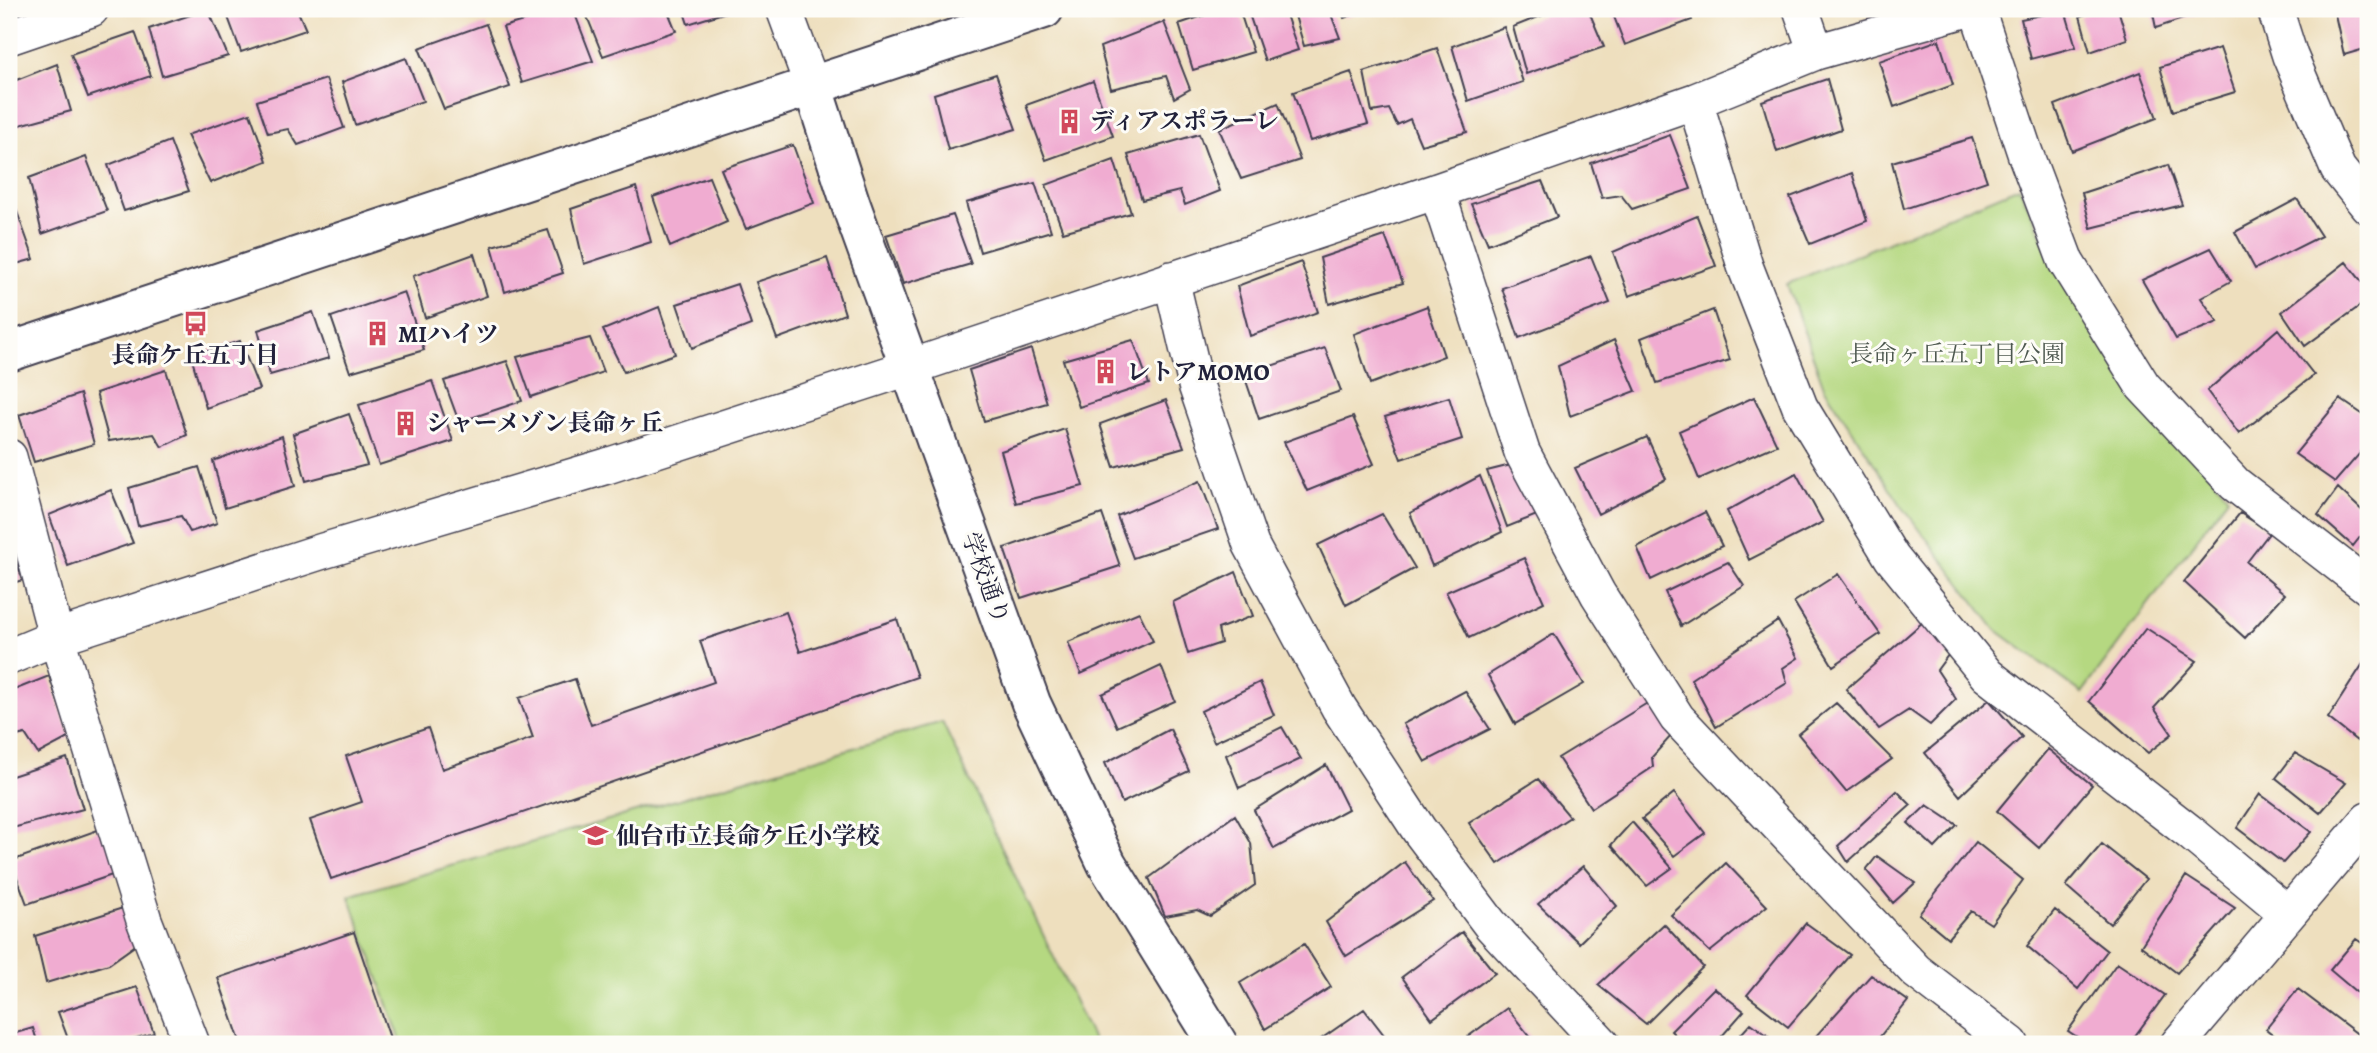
<svg xmlns="http://www.w3.org/2000/svg" width="2377" height="1053" viewBox="0 0 2377 1053" font-family="Alegreya,'Noto Serif JP',serif">
<style>
.green{fill:#b5d881;stroke:#6c7d5e;stroke-width:2}
.building{fill:#f0acd1}
.lines{fill:none;stroke-linecap:round;stroke-linejoin:round}
.minor-casing{stroke:#413e4f;stroke-width:38}
.tertiary-casing{stroke:#413e4f;stroke-width:42}
.minor{stroke:#fff;stroke-width:35}
.tertiary{stroke:#fff;stroke-width:38}
.labels{text-anchor:middle;dominant-baseline:central;stroke-width:6;stroke-linejoin:round;paint-order:stroke}
.poi-label{font-size:24px;font-weight:bold;fill:#22223b;stroke:#fdfcf7;text-anchor:start}
.park-label{font-size:24px;fill:#4e5950;stroke:#fdfcf7}
.street-label{font-size:24px;fill:#22223b;stroke:#fdfcf7}
</style>
<rect width="100%" height="100%" fill="#fdfcf7"/>
<filter id="ink" filterUnits="userSpaceOnUse"><feTurbulence type="fractalNoise" baseFrequency=".0143" numOctaves="2"/><feDisplacementMap in="SourceGraphic" scale="14" xChannelSelector="R" yChannelSelector="G"/><feConvolveMatrix kernelMatrix="1 2 1 2 8 2 1 2 1" color-interpolation-filters="sRGB"/></filter>
<filter id="wash" filterUnits="userSpaceOnUse"><feTurbulence type="fractalNoise" baseFrequency=".00686" numOctaves="4" result="noise"/><feDisplacementMap in="SourceGraphic" scale="28" xChannelSelector="R" yChannelSelector="G"/><feGaussianBlur stdDeviation="1.57" result="paint"/><feColorMatrix in="noise" values="0 0 0 0 0 0 0 0 0 0 0 0 0 0 0 0 0 1.4 0 .05"/><feComposite in="paint" operator="in"/></filter>
<g filter="url(#wash)">
<rect width="100%" height="100%" fill="#eedfbe"/>
<path class="green" d="M2019 187 2060 274 2228 497 2082 693 1996 630 1901 505 1824 387 1787 284Z
M942 722 1095 1044H402L349 896Z"/>
<g id="blocks">
<path class="building" d="M208 9 228 56 162 76 149 29Z
M225 9H297L306 30 241 52Z
M564 9H573L593 61 522 83 503 27Z
M584 9H667L676 31 603 56Z
M683 9H736L688 24Z
M1223 9H1239L1253 52 1193 70 1179 24Z
M1263 9H1284L1298 50 1265 61 1249 14Z
M1293 9H1329L1340 38 1304 46Z
M1341 9H1369L1344 18Z
M1558 9H1588L1604 47 1526 74 1513 27Z
M1611 9H1688L1692 20 1625 45Z
M2101 9H2118L2127 39 2090 52 2080 16Z
M2152 9H2212L2156 28Z
M2339 9H2368V48L2344 55 2334 10Z
M2065 10 2076 47 2031 59 2021 19Z
M1164 22 1190 89 1174 98 1166 76 1111 89 1100 47Z
M486 24 510 87 444 109 419 48Z
M1504 27 1523 82 1468 101 1452 46Z
M135 32 151 76 88 97 71 54Z
M1939 40 1953 85 1894 107 1879 61Z
M1437 48 1467 132 1421 145 1410 119 1397 125 1389 109 1372 112 1364 72Z
M2220 48 2235 92 2173 111 2160 67Z
M406 58 423 101 355 125 342 82Z
M57 64 71 111 9 128V83Z
M1351 72 1368 124 1310 141 1293 92Z
M2140 72 2157 118 2072 151 2055 105Z
M996 74 1016 129 948 150 934 94Z
M326 79 344 128 298 145 288 129 268 133 257 101Z
M1827 79 1841 129 1777 152 1762 101Z
M1093 81 1113 136 1046 160 1026 105Z
M1278 103 1300 160 1241 179 1219 129Z
M250 113 267 161 210 183 187 135Z
M1199 134 1220 191 1185 205 1180 191 1142 200 1128 155Z
M1670 135 1691 189 1632 209 1621 195 1602 198 1591 163Z
M1972 138 1987 181 1904 209 1892 162Z
M170 141 189 191 124 211 108 165Z
M793 145 814 203 746 229 721 169Z
M86 157 107 211 42 234 29 178Z
M1114 160 1131 213 1063 232 1046 185Z
M2168 165 2182 205 2091 228 2082 193Z
M1852 173 1867 221 1810 244 1790 197Z
M709 177 727 222 670 247 653 197Z
M1542 181 1557 217 1488 244 1471 204Z
M1035 183 1051 231 980 252 966 203Z
M636 187 651 242 584 264 571 209Z
M2297 199 2321 236 2255 269 2235 232Z
M15 206 34 259 9 266V208Z
M953 215 971 264 903 284 886 235Z
M1697 216 1716 266 1629 296 1613 252Z
M548 230 563 273 505 292 492 246Z
M1385 236 1403 283 1329 304 1320 258Z
M2211 248 2231 281 2201 298 2218 322 2176 339 2142 280Z
M474 254 487 296 425 318 413 276Z
M1591 256 1610 303 1519 338 1502 288Z
M827 258 845 314 777 339 756 282Z
M1301 262 1318 312 1250 336 1237 286Z
M2346 262 2368 289V300L2305 346 2282 312Z
M737 284 751 325 692 348 677 304Z
M404 292 424 350 350 372 331 317Z
M1427 306 1444 356 1370 384 1354 334Z
M659 307 675 354 624 372 603 330Z
M1713 310 1730 360 1657 383 1641 338Z
M313 312 329 358 270 375 258 330Z
M2278 329 2314 375 2239 434 2207 391Z
M590 338 603 372 531 397 517 357Z
M1133 340 1149 384 1079 407 1063 360Z
M1614 340 1636 391 1570 416 1558 366Z
M240 341 259 389 206 408 191 356Z
M1325 348 1341 391 1259 419 1244 375Z
M1031 349 1047 403 984 421 969 370Z
M507 361 522 401 459 422 444 381Z
M166 370 187 435 162 447 154 434 109 441 96 393Z
M432 381 453 441 379 465 359 405Z
M80 394 94 444 34 462 19 415Z
M1449 397 1462 439 1401 459 1385 417Z
M1754 397 1777 445 1699 479 1679 431Z
M2340 399 2368 418V444L2335 482 2295 454Z
M1166 400 1184 447 1114 467 1100 424Z
M349 414 367 465 306 481 293 434Z
M1353 417 1374 464 1307 491 1284 442Z
M1065 429 1083 486 1016 503 1001 451Z
M282 436 295 486 225 508 213 461Z
M1647 437 1666 479 1598 514 1575 468Z
M1511 465 1537 515 1507 527 1487 471Z
M199 467 217 523 190 532 181 516 138 526 129 488Z
M1796 473 1823 522 1749 560 1727 511Z
M1480 476 1502 532 1432 566 1410 513Z
M1200 481 1218 529 1133 558 1117 516Z
M2338 488 2368 516V527L2353 546 2318 515Z
M111 490 133 543 68 566 49 515Z
M1705 512 1722 546 1651 580 1637 547Z
M2240 513 2270 532 2247 562 2285 594 2245 638 2184 582Z
M1102 514 1120 566 1021 598 1004 548Z
M1382 514 1415 568 1346 605 1318 545Z
M9 544 23 580 9 584Z
M1524 558 1544 602 1469 638 1446 592Z
M1728 562 1744 586 1681 626 1665 592Z
M1236 572 1253 616 1218 629 1221 643 1188 654 1173 602Z
M1838 574 1880 634 1833 666 1794 602Z
M786 612 800 652 897 619 917 677 331 879 310 820 362 802 346 756 428 728 442 769 533 738 519 698 575 679 591 725 714 682 700 641Z
M1139 612 1153 641 1081 674 1068 642Z
M1778 621 1798 658 1783 668 1787 683 1716 727 1691 679Z
M1923 622 1951 651 1937 670 1956 699 1930 725 1909 710 1879 729 1846 689Z
M2146 628 2197 661 2154 708 2172 734 2148 753 2089 701Z
M1554 634 1584 684 1515 724 1488 675Z
M2368 656V728L2357 741 2328 718Z
M1161 666 1175 701 1117 727 1102 694Z
M49 676 70 737 38 754 25 734 9 738V692Z
M1260 682 1274 715 1214 742 1201 711Z
M1465 691 1490 729 1425 762 1403 724Z
M1989 700 2022 737 1960 796 1925 753Z
M1649 702 1672 735 1652 757 1653 767 1591 808 1558 758Z
M1836 703 1892 759 1846 792 1798 734Z
M1282 727 1301 759 1239 788 1226 755Z
M1170 729 1189 771 1122 803 1105 763Z
M2048 749 2092 785 2039 848 1997 811Z
M2295 753 2346 783 2320 813 2276 778Z
M67 758 83 809 9 829V777Z
M1326 765 1348 809 1274 849 1254 810Z
M1538 779 1570 817 1498 864 1469 823Z
M1897 791 1911 805 1848 862 1838 846Z
M1674 793 1705 833 1674 856 1642 819Z
M2260 794 2311 832 2283 863 2237 828Z
M1927 805 1957 825 1935 848 1908 823Z
M1235 815 1251 843 1255 885 1210 916 1197 910 1165 916 1149 878Z
M1632 822 1672 868 1647 886 1611 845Z
M106 827 118 873 27 904 11 861Z
M1976 842 2023 880 1991 924 1971 911 1948 938 1919 914Z
M2102 844 2146 879 2110 924 2066 886Z
M1877 856 1915 883 1893 903 1866 870Z
M1405 862 1433 901 1346 956 1326 922Z
M1726 863 1767 906 1710 952 1671 915Z
M1583 866 1617 906 1579 943 1538 904Z
M2186 876 2235 908 2177 973 2141 946Z
M126 907 137 944 109 964 46 983 35 936Z
M2055 910 2107 951 2078 989 2027 946Z
M1806 923 1850 955 1788 1027 1747 995Z
M1664 924 1703 967 1646 1024 1598 985Z
M354 932 392 1044H241L218 978Z
M1462 932 1495 973 1432 1019 1402 977Z
M2356 939 2368 947V1002L2330 970Z
M1304 944 1331 987 1265 1029 1240 983Z
M2117 963 2165 995 2129 1044H2088L2068 1031Z
M1871 975 1908 1001 1874 1044H1822L1814 1038Z
M137 987 154 1033 116 1044H70L58 1012Z
M1714 988 1744 1011 1715 1044H1684L1671 1031Z
M2298 989 2368 1042V1044H2285L2266 1029Z
M1507 1008 1536 1044H1458Z
M1364 1009 1391 1044H1324L1321 1039Z
M1751 1023 1779 1044H1732Z
M33 1028 38 1044H9V1035Z"/>
</g>
</g>
<g filter="url(#ink)">
<use href="#blocks" fill-opacity="0" stroke="#413e4f" stroke-width="2"/>
<g class="lines">
<defs>
<path id="minor" d="M784 9 812 85
M1801 9 1816 52
M1977 9 2025 153 2066 262 2143 386 2235 484 2368 587
M2275 9 2290 56 2338 169 2368 206
M9 37 91 9
M1695 101 1745 266 1800 407 1892 558 1987 675 2192 834 2288 914
M1437 191 1522 452 1598 594 1677 718 1916 971 2011 1044
M1171 279 1196 385 1251 545 1339 708 1419 830 1490 924 1602 1044
M9 457 55 632 144 920 192 1044
M9 657 57 637 323 551 607 466 911 367 1437 191 1695 101 1816 52 1968 9
M2178 1044 2368 820"/>
<path id="tertiary" d="M812 85 851 205 1031 703 1107 864 1218 1044
M9 352 1044 9"/>
</defs>
<use href="#minor" class="minor-casing"/>
<use href="#tertiary" class="tertiary-casing"/>
<use href="#minor" class="minor"/>
<use href="#tertiary" class="tertiary"/>
</g>
</g>
<defs>
<symbol id="building-bare" viewBox="-9 -9 18 18"><path d="M-4-6H4V6H1V3H-1V6H-4ZM-2.5-4.3h1.7v1.8h-1.7ZM.8-4.3h1.7v1.8H.8ZM-2.5-1h1.7V.8h-1.7ZM.8-1h1.7V.8H.8Z" fill="#d1495b" stroke="#fdfcf7" stroke-width="2.5" paint-order="stroke"/></symbol>
<symbol id="bus-bare" viewBox="-9 -9 18 18"><path d="M-5-6H5V4H4V6H2V4H-2V6H-4V4H-5ZM-3.5-4V0h7V-4ZM-3.5 1.2v1.5H-2V1.2ZM2 1.2v1.5H3.5V1.2Z" fill="#d1495b" stroke="#fdfcf7" stroke-width="2.5" paint-order="stroke"/></symbol>
<symbol id="school-bare" viewBox="-9 -9 18 18"><path d="M0-5L7-2L0 1L-7-2ZM-4 1L0 2.5L4 1V4Q0 6-4 4Z" fill="#d1495b" stroke="#fdfcf7" stroke-width="2.5" paint-order="stroke"/></symbol>
</defs>
<g fill-rule="evenodd">
<use href="#building-bare" x="1052" y="104" width="35" height="35"/>
<use href="#bus-bare" x="178" y="306" width="35" height="35"/>
<use href="#building-bare" x="360" y="316" width="35" height="35"/>
<use href="#building-bare" x="1088" y="354" width="35" height="35"/>
<use href="#building-bare" x="388" y="406" width="35" height="35"/>
<use href="#school-bare" x="578" y="818" width="35" height="35"/>
</g>
<g class="labels">
<g class="poi-label">
<text x="1090" y="121">ディアスポラーレ</text>
<text x="398" y="334">MIハイツ</text>
<text x="195" y="355" text-anchor="middle">長命ケ丘五丁目</text>
<text x="1126" y="372">レトアMOMO</text>
<text x="426" y="423">シャーメゾン長命ヶ丘</text>
<text x="616" y="836">仙台市立長命ケ丘小学校</text>
</g>
<g class="park-label">
<text x="1957" y="354">長命ヶ丘五丁目公園</text>
</g>
<g class="street-label">
<text transform="translate(986 578) rotate(70)">学校通り</text>
</g>
</g>
<rect width="2377" height="1053" fill="none" stroke="#fdfcf7" stroke-width="35"/>
</svg>
